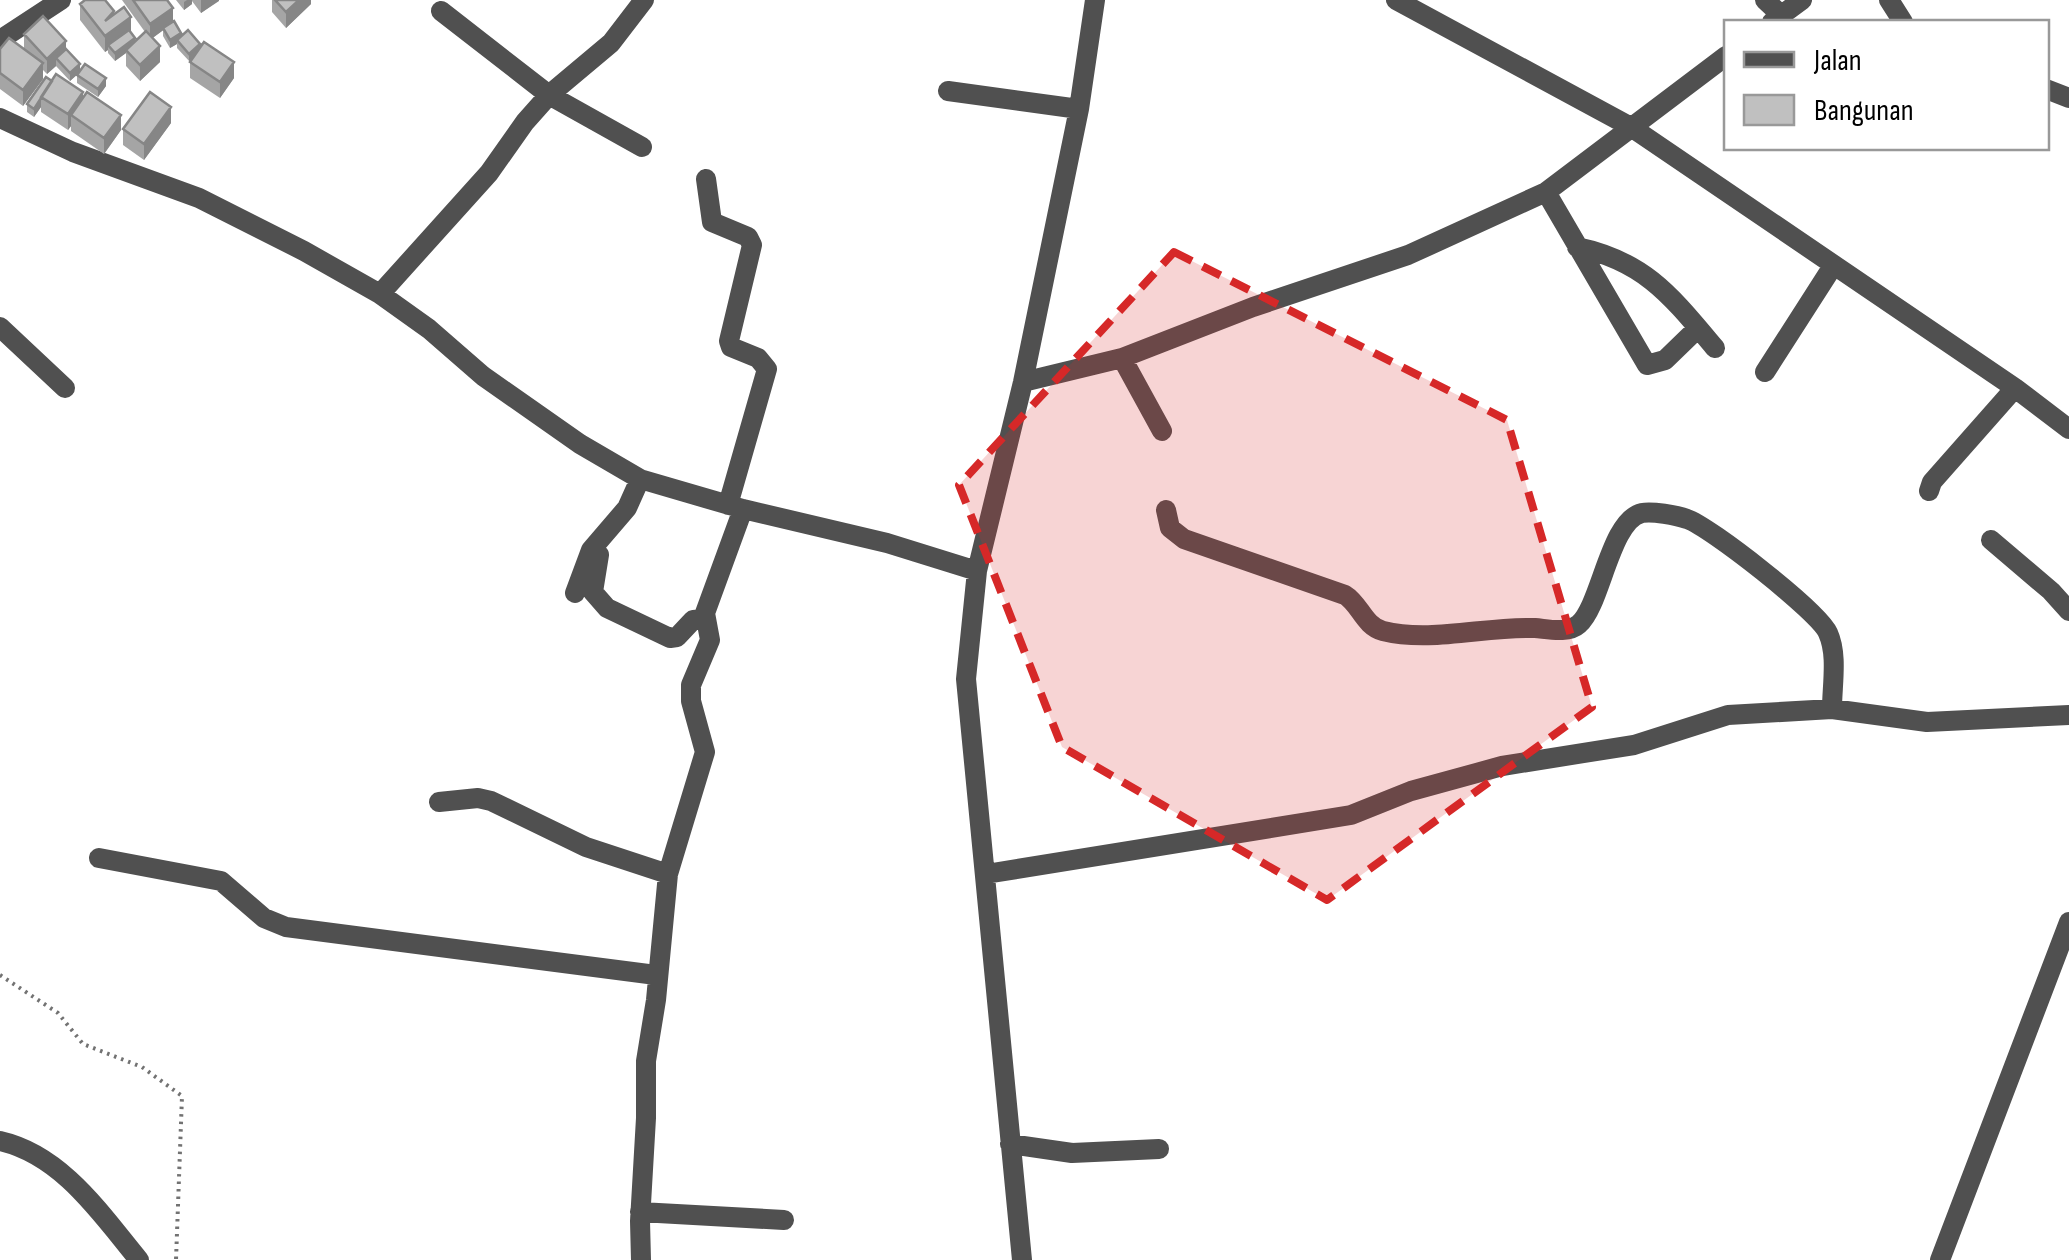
<svg xmlns="http://www.w3.org/2000/svg" width="2069" height="1260" viewBox="0 0 2069 1260" font-family="'Sofia Sans Condensed',sans-serif">
<style>
.lines{fill:none;stroke-linecap:round;stroke-linejoin:round}
.path{stroke:#727272;stroke-width:4;stroke-dasharray:2.5 5;stroke-linecap:butt}
.minor{stroke:#505050;stroke-width:20}
.wall{fill:#a5a5a5}
.shaded-wall{fill:#868686}
.building{fill:#c0c0c0;stroke:#868686;stroke-width:2.5}
.marked{fill:#d62828;fill-opacity:0.2;stroke:#d62828;stroke-width:8;stroke-dasharray:20 12;stroke-linejoin:round}
</style>
<rect width="100%" height="100%" fill="#fff"/>
<g class="lines">
<path class="path" d="M0 975 58 1013 83 1044 142 1067 182 1096 176 1260"/>
<path class="minor" d="M1396 0 1631 127 2015 388 1932 482 1929 491
M1765 0 1781 15
M1889 0 1903 22
M441 11 549 95 642 147
M1772 22 1802 0
M0 40 61 0
M2046 89 2069 98
M948 91 1079 109
M0 118 73 152 199 198 304 251 380 294 429 329 483 376 580 444 640 479 743 509 887 543 977 571
M706 179 712 222 748 237 752 245 729 341 731 347 758 358 767 369 728 505
M1546 192 1647 365 1665 360 1698 328
M1577 247C1645 261 1672 297 1715 348
M380 294 489 173 525 122 549 95 611 43 644 0
M0 327 65 388
M1122 358 1162 431
M1765 372 1833 266
M1023 382 1122 358 1253 307 1408 255 1546 192 1726 56
M2015 388 2069 429
M1166 510 1170 528 1184 539 1345 595C1360 604 1364 626 1383 631 1431 643 1486 626 1535 628 1548 629 1568 634 1579 624 1601 605 1610 520 1642 513 1652 511 1676 515 1687 519 1709 526 1819 612 1828 633 1838 655 1832 685 1832 709
M1991 540 2051 591 2069 611
M591 550 599 555 593 592 607 608 670 638 677 637 693 620 705 619
M575 593 591 550 627 508 640 479
M439 802 478 798 491 801 586 847 668 874 705 752 691 701V685L710 640 705 613 743 509
M99 858 221 881 264 918 286 927 656 975
M986 874 1351 815 1411 791 1502 766 1634 745 1728 715 1832 709 1927 722 2069 715
M0 1141C62 1155 101 1214 139 1260
M1010 1144 1072 1153 1159 1149
M640 1212 784 1220
M641 1260 640 1221 646 1118V1061L656 1000 668 874
M1022 1260 966 679 977 571 1023 382 1079 109 1095 0
M1940 1260 2069 922"/>
</g>
<path class="wall" d="M122 0H167L173 22 181 36 200 47 234 78 220 98 190 78V62L177 48V44L170 48 163 36V30L152 38 160 62 140 81 126 66V53L115 61 108 53V50L105 52 80 20V4L131 33 135 41 145 32Z
M176 0H219L201 13 192 1V4L184 10Z
M272 0H311V4L286 28 272 12Z
M24 34 66 49 80 71 106 86 98 97 77 83V75L79 73 70 81 56 66 47 74 43 70V79L23 106 0 89V49H24Z
M46 77 83 97 121 130 104 154 71 131V126L68 130 41 112V107L34 117 27 112V104Z
M171 123 144 160 123 145V129Z"/>
<path class="shaded-wall" d="M187 0H192V4L184 10V2Z
M201 0H219V1L201 13Z
M299 0H311V4L286 28V12Z
M173 8V23L150 40V24Z
M131 17V32L108 45V50L105 52V36Z
M181 33V41L177 40V44L170 48V40Z
M135 38V46L126 50V53L115 61V53Z
M66 41V56L56 58V66L47 74V59Z
M200 44V52L189 61V54Z
M160 46V62L140 81V65Z
M234 62V78L220 98V82Z
M43 63V79L23 106V90Z
M80 64V72L70 81V73Z
M106 78V86L98 97V89Z
M83 92V107L71 115V126L68 130V114Z
M41 99V107L34 117V109Z
M171 107V123L144 160V144Z
M121 115V130L104 154V138Z"/>
<path class="building" d="M85 0H105L114 11 105 21 124 7 131 17 105 36 80 4Z
M133 0H167L173 8 150 24Z
M275 0H299L286 12Z
M43 16 66 41 47 59 24 34Z
M174 21 181 33 170 40 163 28Z
M129 30 135 38 115 53 108 45Z
M188 30 200 44 189 54 177 40Z
M146 31 160 46 140 65 126 50Z
M9 38 43 63 23 90 0 73V49Z
M204 42 234 62 220 82 190 62Z
M66 49 80 64 70 73 56 58Z
M85 64 106 78 98 89 77 75Z
M56 74 83 92 68 114 41 97Z
M46 77 52 81 34 109 27 104Z
M87 92 121 115 104 138 71 115Z
M150 92 171 107 144 144 123 129Z"/>
<path class="marked" d="M1174 252 1507 420 1592 707 1327 900 1062 747 959 485Z"/>
<rect x="1724" y="20" width="325" height="130" fill="#ffffff" stroke="#999999" stroke-width="2.5"/>
<rect x="1744" y="52" width="50" height="15" fill="#505050" stroke="#999999" stroke-width="2.5"/>
<text x="1814" y="70" font-size="30" fill="#000000">Jalan</text>
<rect x="1744" y="95" width="50" height="30" fill="#c0c0c0" stroke="#999999" stroke-width="2.5"/>
<text x="1814" y="120" font-size="30" fill="#000000">Bangunan</text>
</svg>
